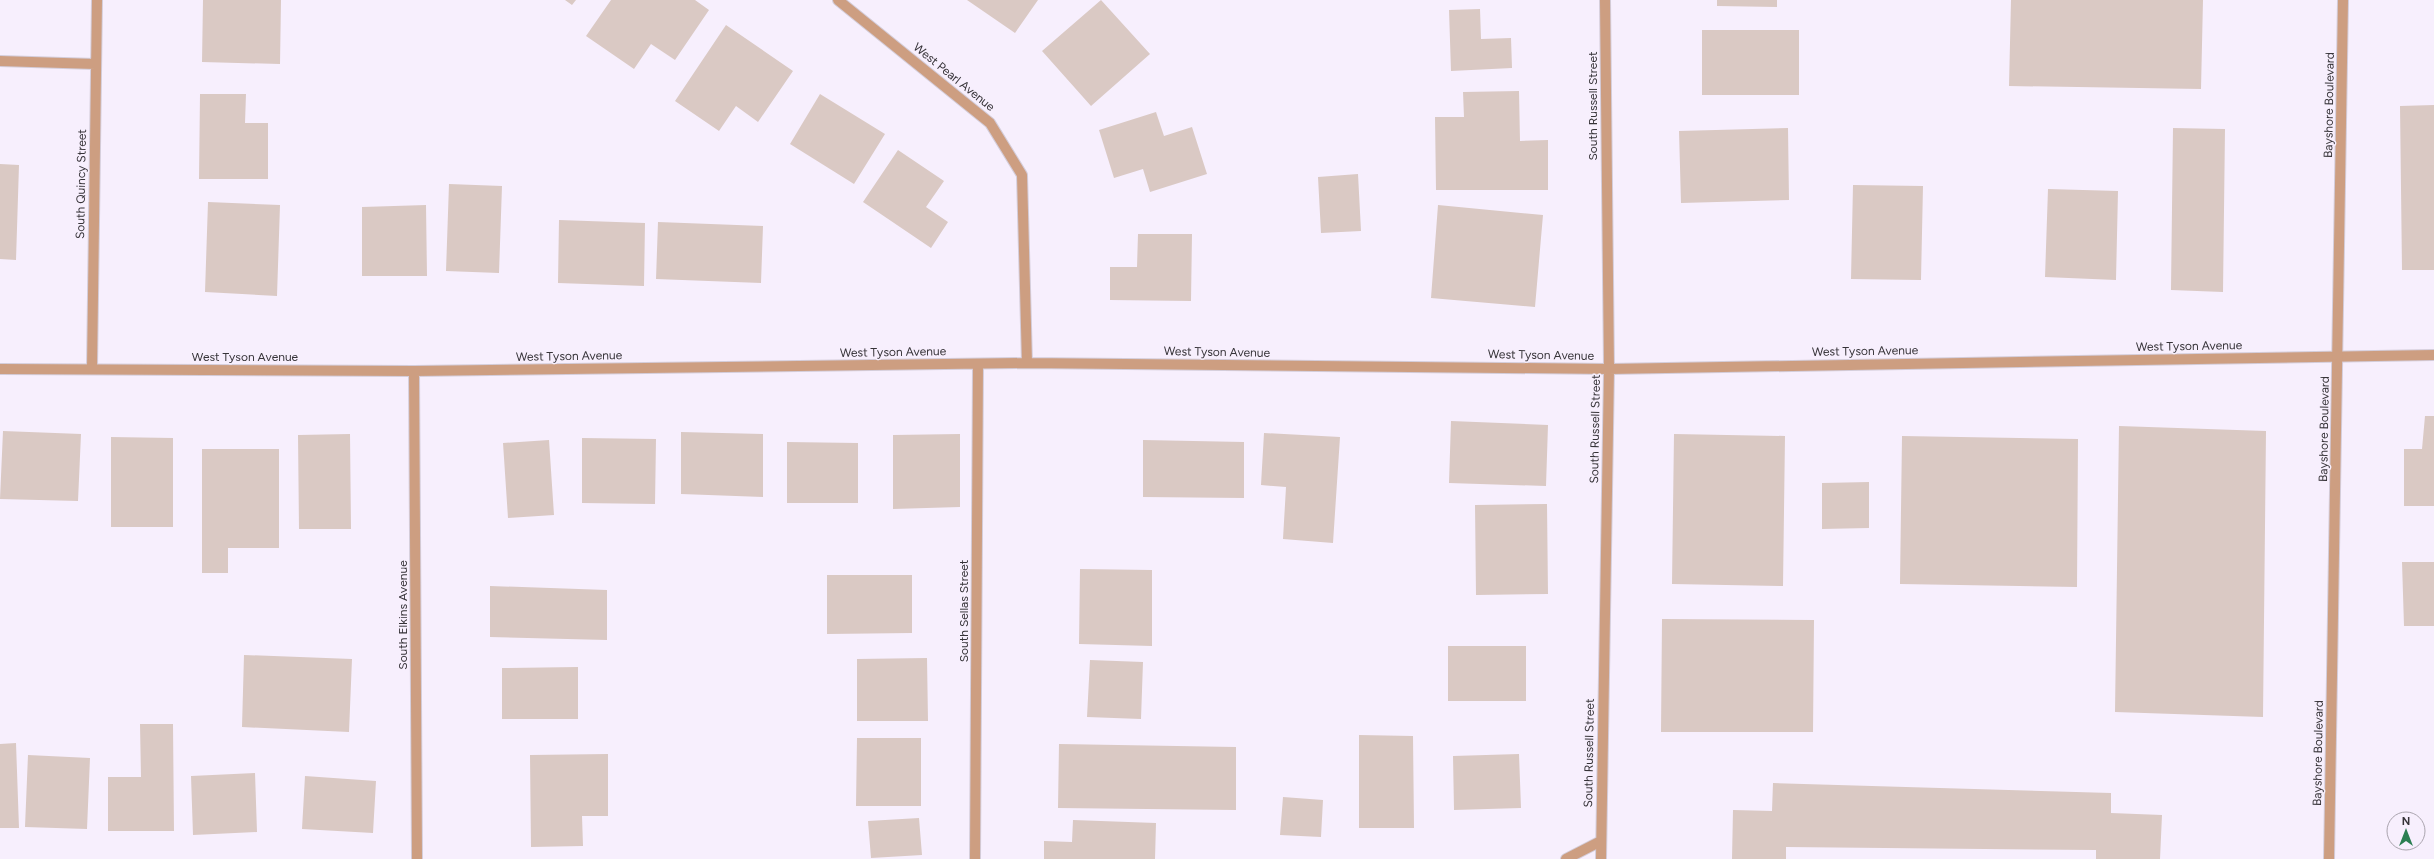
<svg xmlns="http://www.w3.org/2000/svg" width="2434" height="859" viewBox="0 0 2434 859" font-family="Figtree,sans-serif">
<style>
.building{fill:#dac9c4}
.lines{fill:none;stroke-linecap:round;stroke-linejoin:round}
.minor-casing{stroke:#d4cdda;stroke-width:12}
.tertiary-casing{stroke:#d4cdda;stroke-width:12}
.minor{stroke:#cd9e81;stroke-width:10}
.tertiary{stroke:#cd9e81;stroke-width:10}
.labels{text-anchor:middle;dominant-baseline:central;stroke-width:3;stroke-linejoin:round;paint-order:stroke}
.street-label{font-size:12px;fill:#363338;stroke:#f7effd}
</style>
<rect width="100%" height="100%" fill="#f7effd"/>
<path class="building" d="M203 0H281L280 64 202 62Z
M565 0H576L572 5Z
M611 0H695L709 10 675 60 651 44 634 69 586 36Z
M967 0H1038L1015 33Z
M1101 0 1150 54 1091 106 1042 51Z
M1717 0H1777V7L1717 6Z
M2011 0H2203L2201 89 2009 86Z
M1480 9 1481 39 1511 38 1512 68 1451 71 1449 10Z
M726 25 793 71 758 122 736 106 719 131 675 101Z
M1702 30H1799V95H1702Z
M1519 91 1520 141 1548 140V190H1436L1435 117H1464L1463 92Z
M200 94H246L245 123H268V179H199Z
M820 94 885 134 854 184 790 144Z
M2434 105V270H2402L2400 106Z
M1156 112 1164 136 1192 127 1207 174 1150 192 1143 169 1114 178 1099 130Z
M1788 128 1789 200 1681 203 1679 131Z
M2173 128 2225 129 2223 292 2171 290Z
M898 150 944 181 926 207 948 222 931 248 863 202Z
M0 164 19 165 16 260 0 259Z
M1358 174 1361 231 1321 233 1318 177Z
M449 184 502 186 499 273 446 271Z
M1853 185 1923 186 1921 280 1851 279Z
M2048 189 2118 191 2116 280 2045 277Z
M208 202 280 205 277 296 205 292Z
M426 205 427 276H362V207Z
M1438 205 1543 215 1535 307 1431 298Z
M559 220 645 223 644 286 558 283Z
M658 222 763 226 761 283 656 279Z
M1138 234H1192L1191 301 1110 300V267H1137Z
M2425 416H2434V506H2404V449H2422Z
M1451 421 1548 425 1546 486 1449 483Z
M2119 426 2266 431 2263 717 2115 712Z
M3 431 81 434 78 501 0 499Z
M681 432 763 434V497L681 494Z
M1264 433 1340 437 1333 543 1283 539 1286 487 1261 485Z
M350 434 351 529H299L298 435Z
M960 434V507L893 509V435Z
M1674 434 1785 436 1783 586 1672 584Z
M1902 436 2078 439 2077 587 1900 584Z
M111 437 173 438V527H111Z
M582 438 656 439 655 504 582 503Z
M549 440 554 515 508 518 503 443Z
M1143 440 1244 442V498L1143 497Z
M787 442 858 443V503H787Z
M202 449H279V548H228V573H202Z
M1869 482V528L1822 529V483Z
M1547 504 1548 594 1476 595 1475 505Z
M2402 562H2434V626H2404Z
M1080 569 1152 570V646L1079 644Z
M827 575H912V633L827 634Z
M490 586 607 590V640L490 637Z
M1662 619 1814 620 1813 732H1661Z
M1448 646H1526V701H1448Z
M244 655 352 659 349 732 242 727Z
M927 658 928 721H857V659Z
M1090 660 1143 662 1141 719 1087 717Z
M578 667V719H502V668Z
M140 724H173L174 831H108V777H141Z
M1359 735 1413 736 1414 828H1359Z
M857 738H921V806H856Z
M16 743 19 828H0V744Z
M1059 744 1236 747V810L1058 808Z
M608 754V816H582L583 846 531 847 530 755Z
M1519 754 1521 808 1454 810 1453 756Z
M28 755 90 758 87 829 25 827Z
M255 773 257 832 193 835 191 776Z
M305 776 376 781 373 833 302 829Z
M1773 783 2111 793V813L2162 815 2160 859H2096V850L1786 847V859H1732L1733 810 1772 811Z
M1283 797 1323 800 1321 837 1280 835Z
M919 818 922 855 871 858 868 821Z
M1073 820 1156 823 1155 859H1044V841L1072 842Z"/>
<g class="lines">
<defs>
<path id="minor" d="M838 0 990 123 1022 175 1027 363
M0 61 95 64
M0 369 414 371 1027 363 1609 369 2434 355
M92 369 97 0
M414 371 417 859
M975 859 978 364
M1566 859 1601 841
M1601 859 1609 369 1605 0"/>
<path id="tertiary" d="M2329 859 2343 0"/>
</defs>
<use href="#minor" class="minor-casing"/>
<use href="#tertiary" class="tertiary-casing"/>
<use href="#minor" class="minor"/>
<use href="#tertiary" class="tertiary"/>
</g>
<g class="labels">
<g class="street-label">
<text transform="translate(954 77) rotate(39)">West Pearl Avenue</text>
<text transform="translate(2329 105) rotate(-89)">Bayshore Boulevard</text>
<text transform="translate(1593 106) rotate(-90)">South Russell Street</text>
<text transform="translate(81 184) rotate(-89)">South Quincy Street</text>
<text transform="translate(2189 346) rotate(-1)">West Tyson Avenue</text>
<text transform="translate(1865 351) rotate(-1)">West Tyson Avenue</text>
<text transform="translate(893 352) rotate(-1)">West Tyson Avenue</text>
<text transform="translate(1217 352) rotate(1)">West Tyson Avenue</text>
<text transform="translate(1541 355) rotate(1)">West Tyson Avenue</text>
<text transform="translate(569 356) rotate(-1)">West Tyson Avenue</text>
<text x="245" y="357">West Tyson Avenue</text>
<text transform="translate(1595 429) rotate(-89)">South Russell Street</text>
<text transform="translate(2324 429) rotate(-89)">Bayshore Boulevard</text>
<text transform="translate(964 611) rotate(-90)">South Sellas Street</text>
<text transform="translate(403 615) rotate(-90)">South Elkins Avenue</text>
<text transform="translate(1589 753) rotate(-89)">South Russell Street</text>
<text transform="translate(2318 753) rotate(-89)">Bayshore Boulevard</text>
</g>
</g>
<g transform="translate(2406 831)"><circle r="19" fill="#f7effd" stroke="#aaa4ae"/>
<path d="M0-3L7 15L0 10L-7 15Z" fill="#2b7f52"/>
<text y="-6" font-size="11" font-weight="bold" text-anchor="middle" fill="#363338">N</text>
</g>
</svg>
